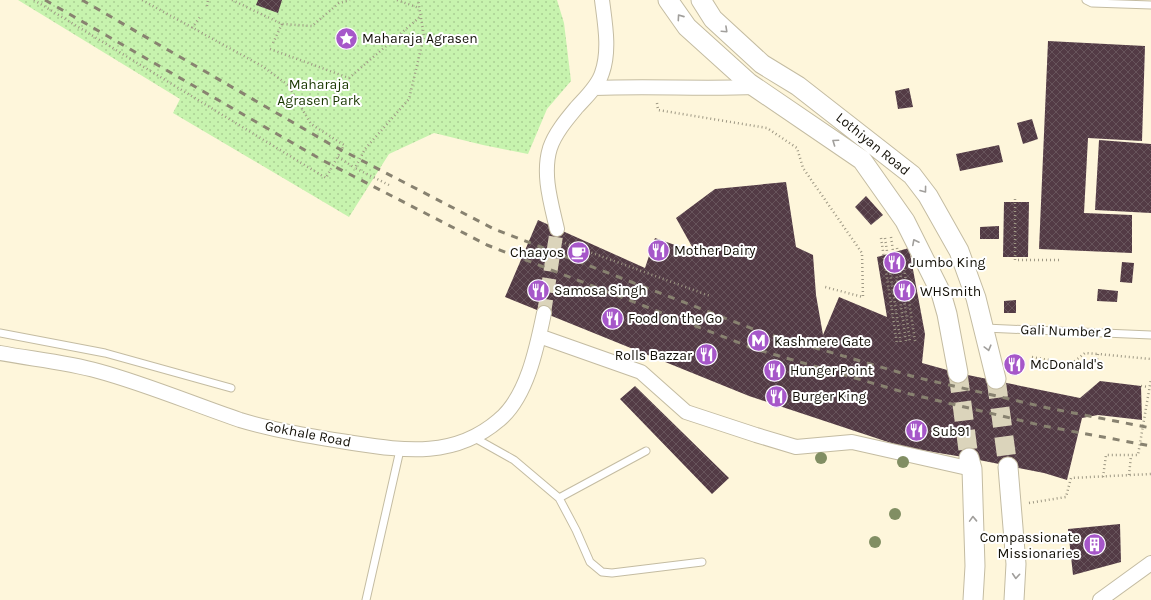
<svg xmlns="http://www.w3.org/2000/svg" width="1151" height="600" viewBox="0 0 1151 600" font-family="Karla,sans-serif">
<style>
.grass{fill:url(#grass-dots)}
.building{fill:url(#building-cross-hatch)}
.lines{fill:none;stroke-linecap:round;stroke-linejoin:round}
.street-tunnel{stroke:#dbd4bb;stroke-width:14;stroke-dasharray:14 7;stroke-linecap:butt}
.secondary-tunnel{stroke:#dbd4bb;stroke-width:19;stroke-dasharray:19 10;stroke-linecap:butt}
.lane-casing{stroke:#c4bca2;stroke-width:9}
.street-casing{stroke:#c4bca2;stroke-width:16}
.secondary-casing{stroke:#c4bca2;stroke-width:21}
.path{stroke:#9e9884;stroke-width:2.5;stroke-dasharray:1 3;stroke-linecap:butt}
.lane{stroke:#fff;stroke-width:7}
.street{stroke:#fff;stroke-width:14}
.secondary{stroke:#fff;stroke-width:19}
.rail{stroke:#888270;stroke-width:3;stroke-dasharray:7 7;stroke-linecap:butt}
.tree{fill:#818e63}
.oneway{stroke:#a19f9c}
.labels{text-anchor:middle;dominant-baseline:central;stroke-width:4;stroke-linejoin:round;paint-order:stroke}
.poi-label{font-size:14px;fill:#131007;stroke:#fff;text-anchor:start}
.park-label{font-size:14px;fill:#1a3800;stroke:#fff}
.street-label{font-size:14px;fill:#131007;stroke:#fff}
</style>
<defs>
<pattern id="grass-dots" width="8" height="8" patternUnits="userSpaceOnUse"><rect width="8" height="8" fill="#c7f3ae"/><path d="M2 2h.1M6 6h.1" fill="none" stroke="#aacf94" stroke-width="1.8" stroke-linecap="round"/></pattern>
<pattern id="building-cross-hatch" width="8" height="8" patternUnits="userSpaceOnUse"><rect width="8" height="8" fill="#533b45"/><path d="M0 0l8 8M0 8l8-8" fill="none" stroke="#67545b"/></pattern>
</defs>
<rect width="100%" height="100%" fill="#fef6db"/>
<path class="grass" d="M18 0H557L564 23 571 81 547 109 528 154 483 145 434 133 389 154 349 217 173 113 180 99Z"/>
<path class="building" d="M258 0H282L278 13 256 5Z
M1048 41 1145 46 1142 141 1088 138 1084 213 1132 215V253L1039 249Z
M909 88 913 107 898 109 895 91Z
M1032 119 1038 139 1023 144 1017 123Z
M1099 140 1151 144V213L1095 210Z
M999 145 1003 162 960 171 956 154Z
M786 182 796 247 813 255 816 295 823 335 839 297 887 317 877 257 909 248 925 334 922 363 958 373 1080 398 1100 381 1141 386 1142 420 1098 415 1082 418 1067 480 1044 473 969 458 903 447 749 396 505 297 538 220 645 268 655 238 695 252 676 218 715 189Z
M866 196 883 215 871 225 855 207Z
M1004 202H1029L1028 257H1003Z
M999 226V239H980V227Z
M1122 262 1134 263 1132 283 1120 282Z
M1098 289 1118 291 1117 302 1097 301Z
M1016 300V313H1004V301Z
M635 386 729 478 712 494 620 399Z
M1120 524 1121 562 1073 575 1068 529Z"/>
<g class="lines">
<path class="street-tunnel" d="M544 313 557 229"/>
<path class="secondary-tunnel" d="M958 373 969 458
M996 379 1008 467"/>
<defs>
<path id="lane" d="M1086 0 1092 3 1151 5
M985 328 1151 335
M0 333 105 353 231 388
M473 437 514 460 559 498 576 530 590 562 602 572 612 573 702 562
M559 498 646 451
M366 600 400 450"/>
<path id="street" d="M594 88C648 86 702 89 756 87
M557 229C551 203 542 174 550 148 555 133 567 119 577 107 586 97 598 86 602 73 610 50 605 24 602 0
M539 336 641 372 686 412 756 435 796 447 852 442 972 469
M0 353C32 359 66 362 98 371 146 384 193 404 240 420 277 431 315 437 353 443 406 451 455 458 499 420 527 397 537 347 544 313
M1100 600 1151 563"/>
<path id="secondary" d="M668 0 687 27 749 83 862 160 905 221 941 293 947 314 958 373
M701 0 713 19 762 64 798 86 912 175 928 196 959 251 976 298 996 379
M969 458 972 469 975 566 973 600
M1008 467 1016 564 1014 600"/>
</defs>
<use href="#lane" class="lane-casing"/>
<use href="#street" class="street-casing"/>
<use href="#secondary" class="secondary-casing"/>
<path class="path" d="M34 0 326 178 344 145 311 124 288 85 262 66 142 0
M232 0 282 24 312 26 339 3 350 0
M397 0 419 8
M207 6 208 0
M192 28 200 17
M273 43 282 24
M270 49 349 78 421 16
M657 103 658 110 767 128 797 148 803 168 862 253 863 297 825 287
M338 157 355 168
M389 185 355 168 365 149 409 99 424 36 418 0
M1015 199V260H1059
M891 237 906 342
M881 238 897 344
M885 238 901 344
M565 243 710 296
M897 248 910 342
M903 261 915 341
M1032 357 1071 364 1085 353 1098 354
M1097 359 1098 354 1151 359
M1141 386 1149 387
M1129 475 1131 456
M1103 477 1106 455H1138L1151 379
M1029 503 1066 497 1071 478 1151 474"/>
<use href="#lane" class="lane"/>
<use href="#street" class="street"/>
<use href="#secondary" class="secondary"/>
<path class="rail" d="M45 0 322 160 487 245 755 349 910 394 1044 426 1151 446
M82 0 330 144 494 229 761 332 915 377 1048 408 1151 428"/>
</g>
<g class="tree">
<circle cx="821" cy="458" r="6"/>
<circle cx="903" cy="462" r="6"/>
<circle cx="895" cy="514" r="6"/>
<circle cx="875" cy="542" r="6"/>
</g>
<defs><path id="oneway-chevron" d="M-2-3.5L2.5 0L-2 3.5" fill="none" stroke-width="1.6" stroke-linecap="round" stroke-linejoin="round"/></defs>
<g class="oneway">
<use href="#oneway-chevron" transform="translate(680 17) rotate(-125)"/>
<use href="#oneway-chevron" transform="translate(725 30) rotate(43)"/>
<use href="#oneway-chevron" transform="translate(835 142) rotate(-145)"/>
<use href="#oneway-chevron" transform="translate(924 190) rotate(53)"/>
<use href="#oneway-chevron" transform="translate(915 242) rotate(-117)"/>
<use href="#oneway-chevron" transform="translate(988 348) rotate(75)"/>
<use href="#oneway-chevron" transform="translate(973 519) rotate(-92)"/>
<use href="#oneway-chevron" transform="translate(1016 576) rotate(94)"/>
</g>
<defs>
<symbol id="sight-disc" viewBox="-11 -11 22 22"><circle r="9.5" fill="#a657c9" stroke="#fff"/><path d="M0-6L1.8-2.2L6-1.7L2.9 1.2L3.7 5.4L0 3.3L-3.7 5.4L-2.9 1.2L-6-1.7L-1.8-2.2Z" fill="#fff"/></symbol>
<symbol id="restaurant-disc" viewBox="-11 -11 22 22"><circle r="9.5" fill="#a657c9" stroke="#fff"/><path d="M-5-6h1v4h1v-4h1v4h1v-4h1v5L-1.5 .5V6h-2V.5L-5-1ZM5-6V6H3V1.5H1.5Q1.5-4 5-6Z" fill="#fff"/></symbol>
<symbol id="cafe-disc" viewBox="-11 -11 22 22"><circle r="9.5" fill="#a657c9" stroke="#fff"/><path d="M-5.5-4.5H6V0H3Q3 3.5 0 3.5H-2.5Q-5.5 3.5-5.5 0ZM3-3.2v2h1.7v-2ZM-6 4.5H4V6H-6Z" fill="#fff"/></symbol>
<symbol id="metro-disc" viewBox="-11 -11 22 22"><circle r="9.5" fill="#a657c9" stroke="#fff"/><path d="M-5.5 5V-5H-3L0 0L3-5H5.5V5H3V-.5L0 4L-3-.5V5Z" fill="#fff"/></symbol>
<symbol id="building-disc" viewBox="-11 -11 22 22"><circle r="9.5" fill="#a657c9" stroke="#fff"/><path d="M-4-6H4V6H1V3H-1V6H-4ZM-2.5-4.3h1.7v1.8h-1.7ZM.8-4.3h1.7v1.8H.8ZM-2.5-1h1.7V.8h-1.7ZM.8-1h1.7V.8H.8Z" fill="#fff"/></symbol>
</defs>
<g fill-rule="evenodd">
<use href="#sight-disc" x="334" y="26" width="25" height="25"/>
<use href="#restaurant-disc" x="646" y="238" width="25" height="25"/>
<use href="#cafe-disc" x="566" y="240" width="25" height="25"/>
<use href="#restaurant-disc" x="882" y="250" width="25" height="25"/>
<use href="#restaurant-disc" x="526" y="278" width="25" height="25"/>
<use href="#restaurant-disc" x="892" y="278" width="25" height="25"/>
<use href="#restaurant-disc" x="600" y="306" width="25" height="25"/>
<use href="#metro-disc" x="746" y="328" width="25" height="25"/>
<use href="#restaurant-disc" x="694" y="342" width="25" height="25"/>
<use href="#restaurant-disc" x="1002" y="352" width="25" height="25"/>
<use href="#restaurant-disc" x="762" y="358" width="25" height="25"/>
<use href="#restaurant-disc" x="764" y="384" width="25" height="25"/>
<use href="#restaurant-disc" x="904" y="418" width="25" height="25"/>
<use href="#building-disc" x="1082" y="532" width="25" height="25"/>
</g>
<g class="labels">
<g class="poi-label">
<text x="362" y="38">Maharaja Agrasen</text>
<text x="674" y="250">Mother Dairy</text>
<text x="564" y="252" text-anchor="end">Chaayos</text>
<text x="910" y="262">Jumbo King</text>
<text x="554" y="290">Samosa Singh</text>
<text x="920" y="291">WHSmith</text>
<text x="628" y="318">Food on the Go</text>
<text x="774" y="341">Kashmere Gate</text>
<text x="692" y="355" text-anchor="end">Rolls Bazzar</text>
<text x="1030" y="364">McDonald's</text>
<text x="790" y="370">Hunger Point</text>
<text x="792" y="396">Burger King</text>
<text x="932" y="431">Sub91</text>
<text x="1080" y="537" text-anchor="end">Compassionate<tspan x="1080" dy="16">Missionaries</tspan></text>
</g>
<g class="park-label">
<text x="319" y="84">Maharaja<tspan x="319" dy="16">Agrasen Park</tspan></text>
</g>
<g class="street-label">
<text transform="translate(873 144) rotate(39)">Lothiyan Road</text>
<text transform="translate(1066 331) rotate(2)">Gali Number 2</text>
<text transform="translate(308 434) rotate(11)">Gokhale Road</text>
</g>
</g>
</svg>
